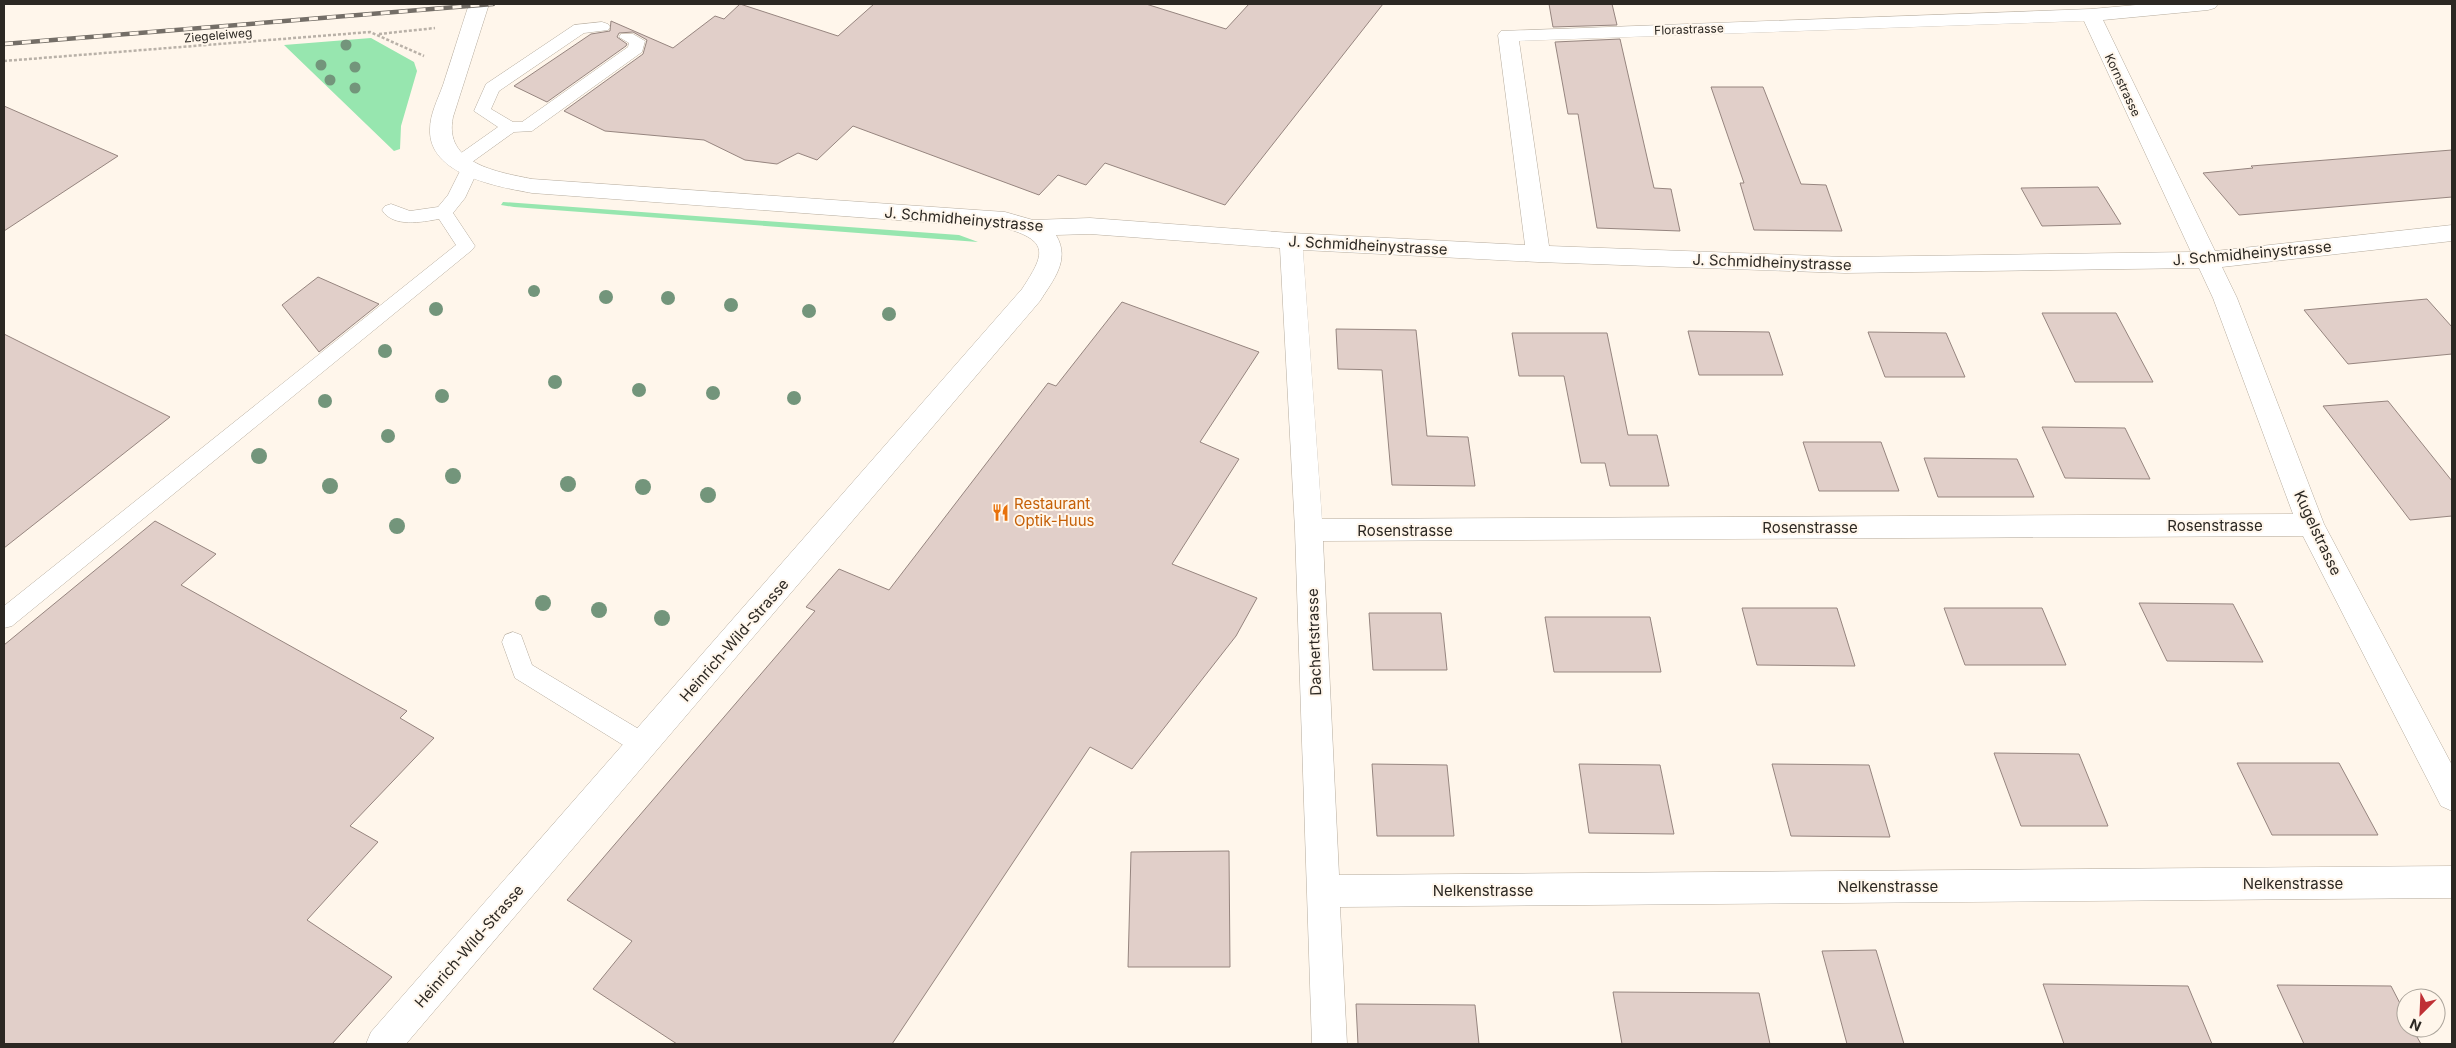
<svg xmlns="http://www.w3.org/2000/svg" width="2456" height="1048" viewBox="0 0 2456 1048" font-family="Inter,sans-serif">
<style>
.green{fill:#97e6af}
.building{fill:#e1cfc9;stroke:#96857f}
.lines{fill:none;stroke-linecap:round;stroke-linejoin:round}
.lane-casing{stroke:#b6ac9e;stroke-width:1}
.street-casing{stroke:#b6ac9e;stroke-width:1}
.path{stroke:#b9b1a8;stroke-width:2.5;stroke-dasharray:3 2;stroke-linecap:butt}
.lane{fill:#fff;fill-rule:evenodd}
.street{fill:#fff;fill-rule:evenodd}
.rail-casing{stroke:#746e67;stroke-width:4.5}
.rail{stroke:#fff6eb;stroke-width:3;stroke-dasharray:9;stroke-linecap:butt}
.tree{fill:#73957b}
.labels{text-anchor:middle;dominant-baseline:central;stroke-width:4;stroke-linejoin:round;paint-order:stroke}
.far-street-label{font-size:12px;fill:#2c2823;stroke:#fff6eb}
.street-label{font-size:15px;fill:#2c2823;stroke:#fff6eb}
.food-label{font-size:15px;fill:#c56008;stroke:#fff6eb;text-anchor:start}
</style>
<rect width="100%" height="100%" fill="#fff6eb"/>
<path class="green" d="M371 38 414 62 417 71 401 126 400 149 394 151 284 45Z
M503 202 959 235 978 242 514 207 501 205Z"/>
<path class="building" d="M740 4 838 36 874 4H1146L1226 29 1249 4H1383L1225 205 1105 163 1086 185 1058 175 1039 195 853 126 817 160 798 153 777 164 745 160 704 140 605 131 564 111 643 54 647 40 633 32 619 33 617 37 627 44 626 46 547 102 514 86 591 34 610 31 611 21 673 48 715 16 724 19Z
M1549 4H1612L1617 25 1553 27Z
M1620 39 1654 188 1671 189 1680 231 1597 228 1578 114H1568L1555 42Z
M1711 87H1763L1801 184 1826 185 1842 231 1754 230 1740 183H1744Z
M4 106 118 156 4 231Z
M2452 150V197L2239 215 2203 173 2253 168 2251 166Z
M2098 187 2121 224 2042 226 2021 188Z
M318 277 379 304 319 352 282 305Z
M2427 299 2452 327V354L2348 364 2304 310Z
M1122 302 1259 352 1200 442 1239 459 1172 564 1257 598 1236 636 1132 769 1090 747 892 1044H677L593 989 632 941 567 900 815 611 806 607 839 569 889 590 1048 383 1056 386Z
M2042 313H2116L2153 382H2075Z
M1336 329 1416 330 1427 436 1468 437 1475 486 1392 485 1382 370 1338 369Z
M1688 331 1769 332 1783 375H1699Z
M1868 332 1946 333 1965 377H1885Z
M1512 333H1607L1628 435H1657L1669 486H1610L1605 463H1581L1564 376H1519Z
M4 334 170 417 4 548Z
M2388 401 2452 481V516L2410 520 2323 406Z
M2042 427 2125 428 2150 479 2065 478Z
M1803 442H1881L1899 491H1819Z
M1924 458 2017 459 2034 497H1938Z
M155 521 216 554 181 585 407 711 400 718 434 738 350 826 378 842 307 920 392 977 332 1044H4V645Z
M2139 603 2233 604 2263 662 2167 661Z
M1742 608H1837L1855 666 1757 665Z
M1944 608H2042L2066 665H1965Z
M1369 613H1441L1447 670H1373Z
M1545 617H1650L1661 672H1554Z
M1994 753 2079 754 2108 826H2021Z
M2237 763H2339L2378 835H2272Z
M1372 764 1447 765 1454 836H1377Z
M1579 764 1660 765 1674 834 1589 833Z
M1772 764 1869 765 1890 837 1791 836Z
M1229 851 1230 967H1128L1131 852Z
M1876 950 1904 1044H1847L1822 951Z
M2043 984 2188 986 2212 1044H2064Z
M2277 985 2391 986 2406 1015V1028H2412L2421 1044H2304Z
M1613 992 1759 993 1770 1044H1622Z
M1356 1004 1475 1005 1479 1044H1358Z"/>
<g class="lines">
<defs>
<path id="lane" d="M602 22 608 24 610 27 608 30 584 33 499 91 491 109 513 122H522L628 47 629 43 619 37 621 34H633L645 41 642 52 532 131 514 132 468 165 475 166 478 170 465 198 453 213 475 246 472 250 12 626 4 628V606L456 245 439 219C422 222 393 228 382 210L385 206 391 204 410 211 438 207 448 195 462 167 454 166 451 162 454 158 498 127 474 111 486 84 574 25Z
M513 632 521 635 532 665 652 737 656 745 652 753 644 756 636 753 515 678 502 642 505 635Z"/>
<path id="street" d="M469 4H489L453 117C443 164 498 172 532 179L1005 212 1033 220 1090 218 1291 233 1525 245 1498 35 1501 31 2091 9 2147 4H2218L2215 8 2208 10 2103 20 2215 251 2452 225V241L2222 267 2237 298 2324 524 2452 765V811L2441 806 2303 536 1323 541 1339 875 2452 866V898L1340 907 1347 1044H1312L1295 530 1280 248 1090 234 1056 235C1071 260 1053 280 1040 301L406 1044H366L371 1032 1022 289C1045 254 1050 241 1005 228L532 193C499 187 428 175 430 129 430 114 438 99 443 85 452 58 460 31 469 4ZM2084 21 2191 252 1845 257 1549 246 1519 41ZM1303 250 1538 262 1845 273 2199 268 2213 298 2293 514 1322 519Z"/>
</defs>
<use href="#lane" class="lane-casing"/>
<use href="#street" class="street-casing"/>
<path class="path" d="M379 34 435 28
M4 61 370 32 424 56"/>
<use href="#lane" class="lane"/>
<use href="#street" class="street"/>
<defs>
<path id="rail" d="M4 44 493 4"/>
</defs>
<use href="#rail" class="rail-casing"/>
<use href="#rail" class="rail"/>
</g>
<g class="tree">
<circle cx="346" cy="45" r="5.5"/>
<circle cx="321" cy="65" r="5.5"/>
<circle cx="355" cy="67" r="5.5"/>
<circle cx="330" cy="80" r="5.5"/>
<circle cx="355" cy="88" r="5.5"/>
<circle cx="534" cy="291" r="6"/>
<circle cx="606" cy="297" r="7"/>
<circle cx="668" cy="298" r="7"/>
<circle cx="731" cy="305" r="7"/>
<circle cx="436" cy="309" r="7"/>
<circle cx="809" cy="311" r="7"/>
<circle cx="889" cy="314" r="7"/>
<circle cx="385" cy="351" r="7"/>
<circle cx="555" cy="382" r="7"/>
<circle cx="639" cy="390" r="7"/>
<circle cx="713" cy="393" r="7"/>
<circle cx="442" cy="396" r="7"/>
<circle cx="794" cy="398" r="7"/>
<circle cx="325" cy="401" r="7"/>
<circle cx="388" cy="436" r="7"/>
<circle cx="259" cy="456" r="8"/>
<circle cx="453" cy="476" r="8"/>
<circle cx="568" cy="484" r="8"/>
<circle cx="330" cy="486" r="8"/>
<circle cx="643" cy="487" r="8"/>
<circle cx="708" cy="495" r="8"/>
<circle cx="397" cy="526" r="8"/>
<circle cx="543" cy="603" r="8"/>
<circle cx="599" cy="610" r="8"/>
<circle cx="662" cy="618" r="8"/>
</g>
<defs>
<symbol id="restaurant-bare" viewBox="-9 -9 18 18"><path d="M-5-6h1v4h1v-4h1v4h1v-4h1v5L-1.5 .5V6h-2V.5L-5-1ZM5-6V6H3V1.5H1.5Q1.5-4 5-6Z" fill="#e8710a" stroke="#fff6eb" stroke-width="2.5" paint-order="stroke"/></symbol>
</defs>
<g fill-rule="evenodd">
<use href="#restaurant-bare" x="988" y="500" width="25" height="25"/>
</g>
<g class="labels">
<g class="far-street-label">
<text transform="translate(1689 29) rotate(-2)">Florastrasse</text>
<text transform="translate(218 35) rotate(-5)">Ziegeleiweg</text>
<text transform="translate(2123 85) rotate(65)">Kornstrasse</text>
</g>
<g class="street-label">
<text transform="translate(964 219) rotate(5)">J. Schmidheinystrasse</text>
<text transform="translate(1368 245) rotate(3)">J. Schmidheinystrasse</text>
<text transform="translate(2252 253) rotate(-5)">J. Schmidheinystrasse</text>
<text transform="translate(1772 262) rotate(2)">J. Schmidheinystrasse</text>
<text x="2215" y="525">Rosenstrasse</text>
<text x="1810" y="527">Rosenstrasse</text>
<text x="1405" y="530">Rosenstrasse</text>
<text transform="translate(2318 533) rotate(65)">Kugelstrasse</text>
<text transform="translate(734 640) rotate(-49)">Heinrich-Wild-Strasse</text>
<text transform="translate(1314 642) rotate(-92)">Dachertstrasse</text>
<text x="2293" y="883">Nelkenstrasse</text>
<text x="1888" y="886">Nelkenstrasse</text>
<text x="1483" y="890">Nelkenstrasse</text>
<text transform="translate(469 946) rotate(-49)">Heinrich-Wild-Strasse</text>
</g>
<g class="food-label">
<text x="1014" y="503">Restaurant<tspan x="1014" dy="17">Optik-Huus</tspan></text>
</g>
</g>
<rect width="2456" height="1048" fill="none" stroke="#2c2823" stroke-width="10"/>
<g transform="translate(2421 1013) rotate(204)"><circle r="24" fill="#fff6eb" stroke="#aba49b"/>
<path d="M0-4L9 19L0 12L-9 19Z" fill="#bf3035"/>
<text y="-8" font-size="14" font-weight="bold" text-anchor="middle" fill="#2c2823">N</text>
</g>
</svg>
